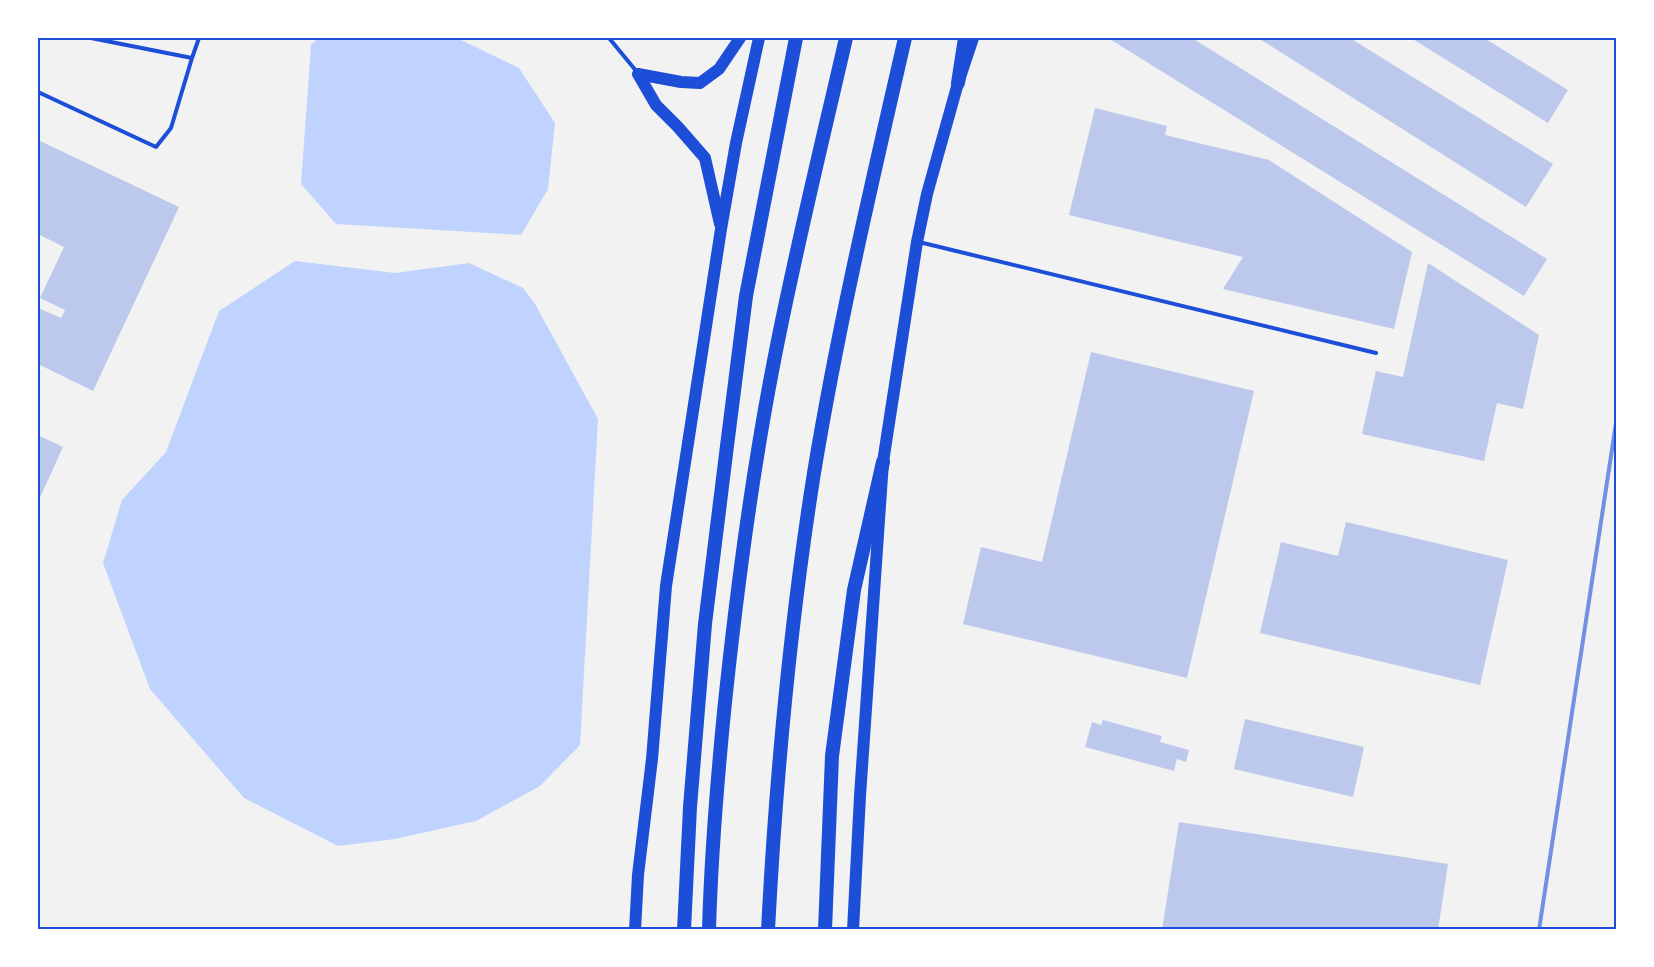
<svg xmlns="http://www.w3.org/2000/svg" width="1654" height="967" viewBox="0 0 1654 967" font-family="'Noto Serif',serif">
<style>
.water{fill:#bfd3fe}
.building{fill:#bdc9ec}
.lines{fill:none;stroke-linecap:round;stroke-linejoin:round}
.service{stroke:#1d4ed8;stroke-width:4}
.primary{stroke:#1d4ed8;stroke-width:12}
.trunk{stroke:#1d4ed8;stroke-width:14}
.rail{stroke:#7290e2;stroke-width:4}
.neatline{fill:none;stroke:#1d4ed8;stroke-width:2}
</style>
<rect width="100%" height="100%" fill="#f2f2f2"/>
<path class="water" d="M318 38H457L519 68 555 123 548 189 521 235 336 224 301 184 311 45Z
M295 261 395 273 469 263 523 288 535 304 598 419 580 745 540 786 476 821 395 839 338 846 244 798 150 689 103 563 122 500 166 452 219 311Z"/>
<path class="building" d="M1108 38H1192L1547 259 1524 296Z
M1258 38H1350L1553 164 1526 207Z
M1411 38H1484L1568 90 1548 123Z
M1095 108 1167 126 1165 135 1269 160 1412 252 1394 329 1223 289 1243 257 1069 215Z
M38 140 179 207 93 391 38 364V308L61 318 65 310 40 298 64 247 38 234Z
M1428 263 1539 335 1523 409 1497 403 1484 461 1362 434 1376 371 1403 377Z
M1091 352 1254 391 1187 678 963 624 981 547 1042 562Z
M38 435 63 447 38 502Z
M1346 522 1508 560 1480 685 1260 633 1281 542 1338 556Z
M1245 719 1364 747 1353 797 1234 769Z
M1103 720 1162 736 1160 742 1189 750 1186 762 1177 759 1174 771 1085 747 1092 722 1101 725Z
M1179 822 1448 864 1438 930H1162Z"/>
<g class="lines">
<path class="service" d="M91 38 192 58
M609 38 637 72
M38 92 156 147 171 128 192 58 199 38
M919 242 1376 353"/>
<path class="primary" d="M638 74 656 105 678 127 705 158 720 224
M638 74 681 82 700 83 719 69 740 38
M635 930 638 875 652 759 666 586 721 229 736 143 759 38
M853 930 860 796 883 462 917 242 927 194 958 83 973 38"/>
<path class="trunk" d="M958 83 965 38
M684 930 690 807 705 624 727 446 746 296 796 38
M709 930C711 857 717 784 724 712 736 596 751 480 773 366 794 256 821 147 846 38
M768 930C776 777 790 624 814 473 838 327 872 182 905 38
M825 930 832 756 854 590 883 462"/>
<path class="rail" d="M1539 930 1616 423"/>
</g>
<rect width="1654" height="967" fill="none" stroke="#ffffff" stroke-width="78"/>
<rect x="39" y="39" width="1576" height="889" class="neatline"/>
</svg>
